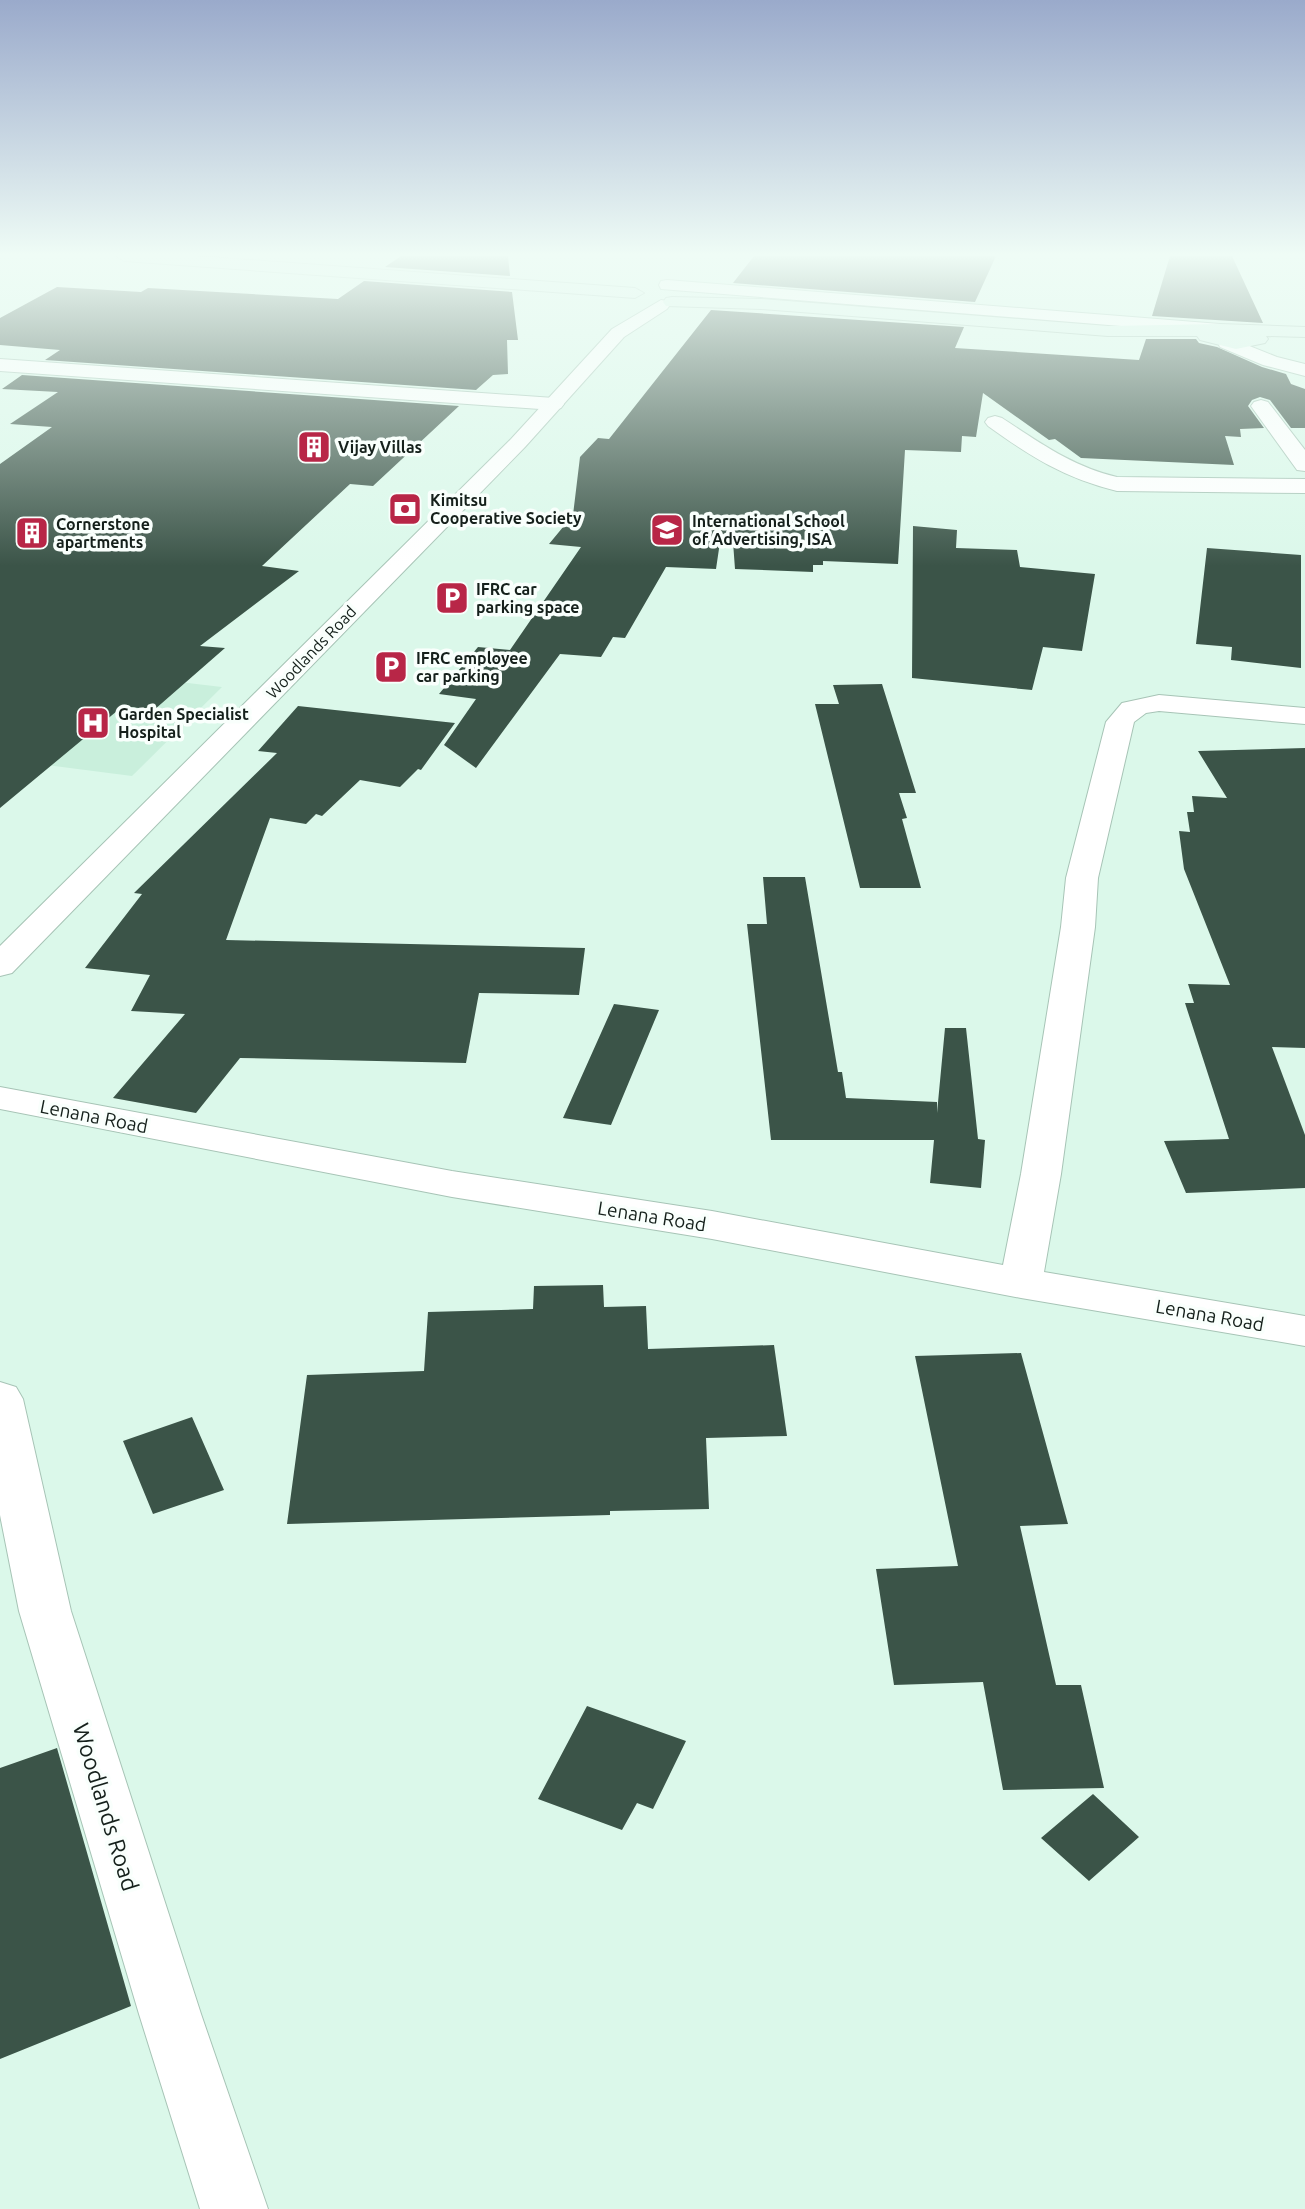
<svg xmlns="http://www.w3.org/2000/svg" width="1305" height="2209" viewBox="0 0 1305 2209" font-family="Ubuntu,sans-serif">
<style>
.built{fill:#c9efdc}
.building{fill:#3b5448}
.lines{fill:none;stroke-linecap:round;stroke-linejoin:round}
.minor-casing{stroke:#a7c4b6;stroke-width:2}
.tertiary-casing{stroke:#a7c4b6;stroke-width:2}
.secondary-casing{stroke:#a7c4b6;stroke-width:2}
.minor{fill:#fff;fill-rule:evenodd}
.tertiary{fill:#fff;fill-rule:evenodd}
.secondary{fill:#dbf6ea;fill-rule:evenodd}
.labels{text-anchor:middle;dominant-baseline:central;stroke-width:7;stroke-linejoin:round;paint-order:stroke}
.far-poi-label{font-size:16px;font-weight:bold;fill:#15201b;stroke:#f9fffc;text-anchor:start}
.far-street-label{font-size:16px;fill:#15201b;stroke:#f9fffc}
.street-label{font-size:19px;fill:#15201b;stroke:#f9fffc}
.near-street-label{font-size:23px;fill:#15201b;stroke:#f9fffc}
</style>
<rect width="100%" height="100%" fill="#dbf8ea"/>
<path class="built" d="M0 661 222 687 132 776 0 759Z"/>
<path class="building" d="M401 256H508L510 276 385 267Z
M754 256H996L975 302 733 283Z
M1170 256H1232L1263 323 1152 316Z
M364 281 512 292 518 340H507L508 374 493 375 476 390 45 360 60 350 0 345V318L57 287 141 292 148 288 338 299Z
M711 310 964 327 955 348 1139 360 1146 339H1196L1199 343 1217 347 1262 367 1286 374 1291 384 1305 389V428H1291L1270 400 1260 397 1252 400 1248 406 1264 428 1240 429 1241 437 1225 436 1234 465 1081 458 1055 439 1049 440 983 393 976 437 962 436 961 452 905 450 898 564 823 561V565H813V572L735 569 733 542H720L716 569 666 567 625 638 613 637 601 657 560 654 476 768 444 745 476 699 439 694 478 647 510 650 581 547 549 544 573 515 580 457 598 438 609 439Z
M22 375 459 406 373 486 350 484 262 566 299 571 200 646 225 648 154 710 123 706 0 808V464L52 427 10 424 58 392 2 389Z
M913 526 957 530 956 548 1017 550 1020 567 1095 574 1082 651 1043 647 1032 690 912 678Z
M1207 548 1301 555V668L1231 660 1232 647 1196 644Z
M882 684 916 793H899L907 818 902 819 921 888H860L815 704H839L833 685Z
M298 706 455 723 421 770 418 769 400 787 360 780 322 816 316 814 306 824 270 818 226 940 585 948 579 995 479 993 466 1063 240 1058 196 1113 113 1098 185 1014 131 1011 150 975 85 968 142 894 134 893 277 753 258 751Z
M1305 748V1048L1272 1047 1305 1135V1188L1186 1193 1164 1141 1229 1139 1185 1003H1194L1188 984 1230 985 1184 869 1179 831 1190 832 1187 812H1194L1192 796 1227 798 1198 751Z
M763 877H805L838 1072H842L846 1098 937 1102V1113L945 1028H966L978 1139 985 1140 981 1188 930 1183 934 1140H771L747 924H767Z
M614 1004 659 1010 611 1125 563 1118Z
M603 1285 604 1307 646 1306 648 1349 774 1345 787 1436 706 1438 709 1509 610 1511V1515L287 1524 307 1375 424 1371 428 1312 533 1309 534 1286Z
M1021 1353 1068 1524 1020 1526 1056 1685H1081L1104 1788 1003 1790 983 1682 894 1685 876 1569 958 1566 915 1356Z
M192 1417 224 1490 153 1514 123 1441Z
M587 1706 686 1741 653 1809 637 1803 622 1830 538 1799Z
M57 1748 131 2006 0 2059V1768Z
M1093 1794 1139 1837 1089 1881 1041 1838Z"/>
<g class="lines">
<defs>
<path id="minor" d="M667 280 1220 324 1229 329 1220 334 661 289 659 285 661 281Z
M0 359 554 398 561 400 564 404 561 408 554 410 0 371Z
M1261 400 1268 402 1305 450V471L1297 470 1251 406 1254 402Z
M995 416 1002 418C1039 442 1073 467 1117 477L1305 479V493L1117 491C1065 478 1031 457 988 426L985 422 988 418Z
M1159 695 1305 708V724L1159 711 1146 713 1134 722 1098 878 1095 927 1061 1174 1044 1272 1305 1316V1346L1021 1298 712 1239 452 1197 0 1109V1087L452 1171 712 1211 1003 1265 1021 1174 1061 927 1066 878 1106 722 1122 703Z"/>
<path id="tertiary" d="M661 300 667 301 670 305 667 309 624 337 525 447 12 973 0 976V946L511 439 612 329Z
M1227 337 1277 357 1305 364V376L1263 365 1220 347 1218 343Z
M0 1382 16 1387 23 1399 71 1611 201 2014 268 2209H200L139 2014 19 1611 0 1515Z"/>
<path id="secondary" d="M116 256H195L635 288 644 293 635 298 124 261Z
M672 297 761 299 1108 326 1220 324 1305 327V337L1266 336 1268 339 1265 343 1236 349 1200 340 1197 336H1108L761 309 666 306 663 302 666 298Z"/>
</defs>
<use href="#minor" class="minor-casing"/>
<use href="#tertiary" class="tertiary-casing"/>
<use href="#secondary" class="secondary-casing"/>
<use href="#minor" class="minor"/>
<use href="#tertiary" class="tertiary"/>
<use href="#secondary" class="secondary"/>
</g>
<linearGradient id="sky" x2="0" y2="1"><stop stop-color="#9aaacb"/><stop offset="0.45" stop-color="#effcf6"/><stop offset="1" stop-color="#effcf6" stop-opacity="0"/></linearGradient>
<rect width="1305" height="566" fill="url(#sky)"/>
<defs>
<symbol id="building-square" viewBox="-11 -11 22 22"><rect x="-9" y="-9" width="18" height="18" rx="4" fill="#b82647" stroke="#f9fffc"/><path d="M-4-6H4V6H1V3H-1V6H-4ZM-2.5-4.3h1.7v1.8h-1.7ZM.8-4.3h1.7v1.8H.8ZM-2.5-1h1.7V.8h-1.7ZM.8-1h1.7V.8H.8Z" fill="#fff"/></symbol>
<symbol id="bank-square" viewBox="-11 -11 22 22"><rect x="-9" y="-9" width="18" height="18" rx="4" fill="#b82647" stroke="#f9fffc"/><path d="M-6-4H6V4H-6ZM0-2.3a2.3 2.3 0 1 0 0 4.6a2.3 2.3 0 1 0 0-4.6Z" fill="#fff"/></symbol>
<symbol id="school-square" viewBox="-11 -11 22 22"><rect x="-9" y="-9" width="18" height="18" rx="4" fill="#b82647" stroke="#f9fffc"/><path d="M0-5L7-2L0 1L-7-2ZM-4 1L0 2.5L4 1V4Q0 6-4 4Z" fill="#fff"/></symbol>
<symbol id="parking-square" viewBox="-11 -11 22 22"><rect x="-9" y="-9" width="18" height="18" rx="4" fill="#b82647" stroke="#f9fffc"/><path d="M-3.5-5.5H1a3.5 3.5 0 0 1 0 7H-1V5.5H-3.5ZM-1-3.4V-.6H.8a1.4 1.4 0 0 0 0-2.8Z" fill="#fff"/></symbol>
<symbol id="hospital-square" viewBox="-11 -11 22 22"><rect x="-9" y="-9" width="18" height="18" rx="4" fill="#b82647" stroke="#f9fffc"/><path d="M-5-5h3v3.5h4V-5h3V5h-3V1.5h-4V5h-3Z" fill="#fff"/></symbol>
</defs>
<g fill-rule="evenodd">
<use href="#building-square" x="295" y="428" width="38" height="38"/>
<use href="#bank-square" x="386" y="490" width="38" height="38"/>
<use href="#school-square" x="648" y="511" width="38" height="38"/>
<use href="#building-square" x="13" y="514" width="38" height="38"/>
<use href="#parking-square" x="433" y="579" width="38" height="38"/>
<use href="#parking-square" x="372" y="648" width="38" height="38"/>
<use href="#hospital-square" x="74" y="704" width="38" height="38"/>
</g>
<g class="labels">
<g class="far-poi-label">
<text x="338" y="447">Vijay Villas</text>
<text x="430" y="500">Kimitsu<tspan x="430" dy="18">Cooperative Society</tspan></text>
<text x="692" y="521">International School<tspan x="692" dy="18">of Advertising, ISA</tspan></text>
<text x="56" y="524">Cornerstone<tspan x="56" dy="18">apartments</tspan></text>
<text x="476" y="589">IFRC car<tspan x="476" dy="18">parking space</tspan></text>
<text x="416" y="658">IFRC employee<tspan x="416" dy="18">car parking</tspan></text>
<text x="118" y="714">Garden Specialist<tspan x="118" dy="18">Hospital</tspan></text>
</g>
<g class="far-street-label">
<text transform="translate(311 652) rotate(-46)">Woodlands Road</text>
</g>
<g class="street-label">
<text transform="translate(94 1116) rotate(11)">Lenana Road</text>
<text transform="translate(652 1216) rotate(9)">Lenana Road</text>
<text transform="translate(1210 1315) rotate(10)">Lenana Road</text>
</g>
<g class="near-street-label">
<text transform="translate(106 1807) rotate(73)">Woodlands Road</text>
</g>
</g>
</svg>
